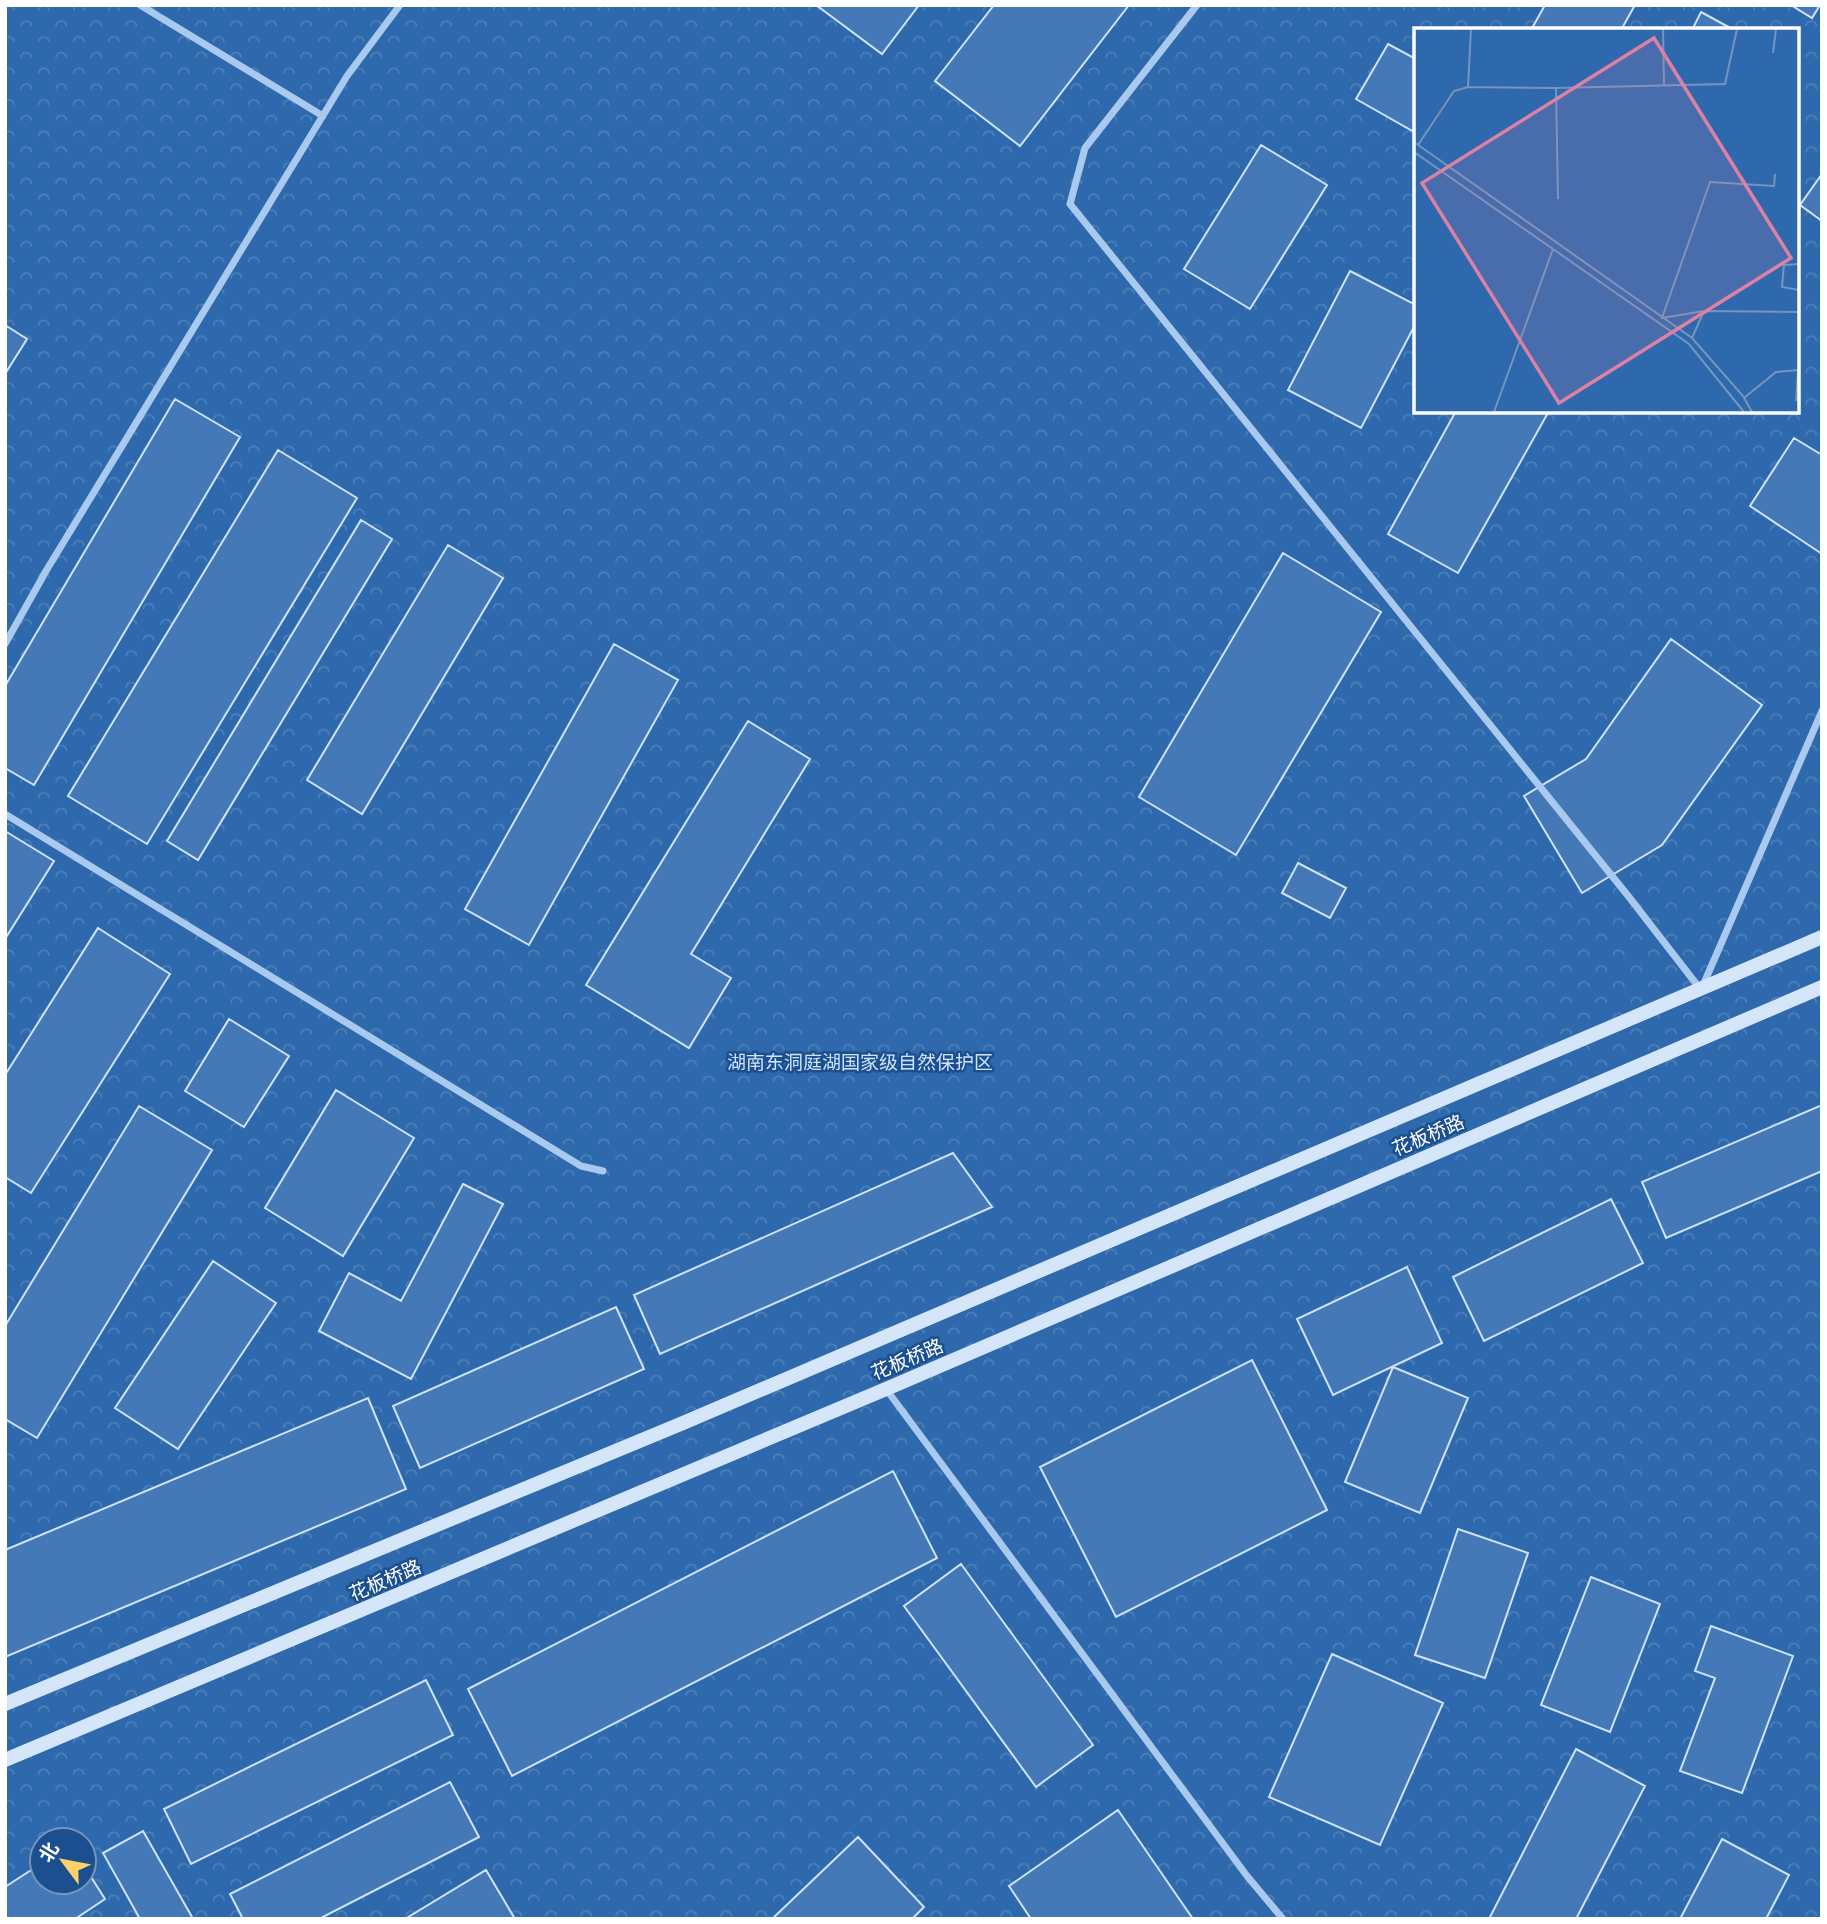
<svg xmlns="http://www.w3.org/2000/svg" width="1827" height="1924" viewBox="0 0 1827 1924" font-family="'IBM Plex Sans','Noto Sans SC',sans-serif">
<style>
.park{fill:url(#park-crowns);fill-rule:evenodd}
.building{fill:#4478b7;stroke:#cfe3fa;stroke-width:2}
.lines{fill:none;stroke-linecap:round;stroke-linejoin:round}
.street{stroke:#a9c9ee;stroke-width:7}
.secondary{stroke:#d6e6fa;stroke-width:14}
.labels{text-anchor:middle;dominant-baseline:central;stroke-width:5;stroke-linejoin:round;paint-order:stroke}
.park-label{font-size:19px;fill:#cfe3fa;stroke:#1b4f8f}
.street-label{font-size:19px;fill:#fff;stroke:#1b4f8f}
.inset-road{fill:none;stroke:#7695bc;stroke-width:2}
.view{fill:#dd80a5;fill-opacity:0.15;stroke:#dd80a5;stroke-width:3.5}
.inset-edge{fill:none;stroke:#fff;stroke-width:3.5}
</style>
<defs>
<pattern id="park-crowns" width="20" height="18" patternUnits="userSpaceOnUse" patternTransform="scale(1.75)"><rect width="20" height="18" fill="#2e69ad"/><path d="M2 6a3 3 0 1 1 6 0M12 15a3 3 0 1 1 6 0" fill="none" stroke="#4d80b9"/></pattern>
</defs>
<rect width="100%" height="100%" fill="#1b4f8f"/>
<path class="park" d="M5 5H1822V1919H5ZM1416 30H1797V411H1416ZM42 1840H84V1882H42Z"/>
<path class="building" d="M816 5H919L882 54Z
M994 5H1129L1020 146 935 81Z
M1545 5H1635L1621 30H1531Z
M1791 5H1820L1812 18Z
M1701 12 1734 30H1692Z
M1388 44 1416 59V133L1356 99Z
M1261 145 1327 185 1250 309 1184 269Z
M1822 174V221L1800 205Z
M1350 271 1416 305V323L1361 428 1288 390Z
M5 325 27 339 5 374Z
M175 399 240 437 34 785 5 768V686Z
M1456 411H1549L1458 573 1388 534Z
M1794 438 1822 455V554L1750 506Z
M278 450 357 498 147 844 68 796Z
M361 520 392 539 198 860 167 841Z
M448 545 503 578 362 814 307 780Z
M1283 553 1381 612 1236 855 1139 797Z
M1671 639 1762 705 1662 845 1582 893 1524 796 1586 759Z
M614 644 678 680 529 945 465 909Z
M748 721 810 759 691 954 731 978 689 1048 586 985Z
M5 831 54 861 5 939Z
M1298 863 1346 888 1330 918 1282 893Z
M98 928 170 974 31 1193 5 1177V1075Z
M229 1019 289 1056 244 1127 185 1091Z
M336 1090 414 1138 343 1256 265 1208Z
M1822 1105V1171L1666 1238 1642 1182Z
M139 1106 212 1150 37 1438 5 1419V1326Z
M953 1153 992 1207 660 1354 634 1295Z
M463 1184 503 1204 411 1379 319 1331 349 1273 401 1301Z
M1611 1199 1643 1263 1484 1341 1453 1277Z
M213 1261 276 1303 178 1449 115 1408Z
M1407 1267 1442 1343 1333 1395 1297 1319Z
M616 1307 644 1369 420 1468 393 1406Z
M1252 1360 1327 1510 1116 1617 1040 1467Z
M1393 1367 1468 1398 1420 1513 1345 1482Z
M368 1398 406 1489 5 1657V1550Z
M893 1471 937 1558 512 1776 468 1689Z
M1458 1529 1528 1553 1485 1678 1415 1655Z
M961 1564 1093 1745 1036 1787 904 1606Z
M1591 1577 1660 1604 1610 1732 1541 1705Z
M1711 1626 1793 1656 1742 1793 1680 1771 1715 1678 1695 1671Z
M1332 1654 1443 1703 1380 1845 1269 1797Z
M426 1680 453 1735 191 1864 164 1809Z
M1576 1749 1645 1786 1576 1919H1489Z
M450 1782 479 1837 319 1919H243L230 1894Z
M1118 1810 1193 1919H1031L1009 1886Z
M143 1831 192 1917 189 1919H140L103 1853Z
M858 1837 924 1907 912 1919H772Z
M1722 1839 1789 1875 1766 1919H1680Z
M42 1863V1882H84V1866L105 1899 75 1919H5V1887Z
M486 1870 515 1919H405Z"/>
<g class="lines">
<path class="street" d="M140 5 323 116
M1197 5 1085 148 1070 204 1629 897 1701 990 1822 711
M5 644 46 571 347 76 400 5
M5 814 581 1166 603 1171
M886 1389 1247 1876 1283 1919"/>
<path class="secondary" d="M5 1704 683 1423 1822 937
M5 1760 886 1389 1822 987"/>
</g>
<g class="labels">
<g class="park-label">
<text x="860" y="1062">湖南东洞庭湖国家级自然保护区</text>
</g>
<g class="street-label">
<text transform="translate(1428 1135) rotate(-23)">花板桥路</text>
<text transform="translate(907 1359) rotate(-23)">花板桥路</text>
<text transform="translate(385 1580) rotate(-23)">花板桥路</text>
</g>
</g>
<g transform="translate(1414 28)">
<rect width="385" height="385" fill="#1b4f8f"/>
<path d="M0 1H385V384H0Z" fill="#2e69ad"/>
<path class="inset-road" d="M249 1 250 58M359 25 362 1M54 59 142 60 144 171M142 60 311 56 323 1M0 114 278 310 329 368 338 384M4 117 40 63 54 59 57 1M0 124 275 316 330 384M361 146 360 158 296 154 248 290 290 283 385 284M385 236 370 237 368 259 385 262M278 310 290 283M330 370 362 344 385 342M382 373 384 342M80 384 139 221"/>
<path class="view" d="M240 10 377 230 145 375 8 155Z"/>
<rect width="385" height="385" class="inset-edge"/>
</g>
<rect width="1827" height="1924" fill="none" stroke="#ffffff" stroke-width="14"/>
<g transform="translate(63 1861) rotate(302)"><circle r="33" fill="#1b4f8f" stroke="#7695bc" stroke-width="2"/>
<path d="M0-5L12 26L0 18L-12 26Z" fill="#ffd166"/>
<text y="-10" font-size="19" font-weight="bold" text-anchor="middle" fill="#ffffff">北</text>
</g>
</svg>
